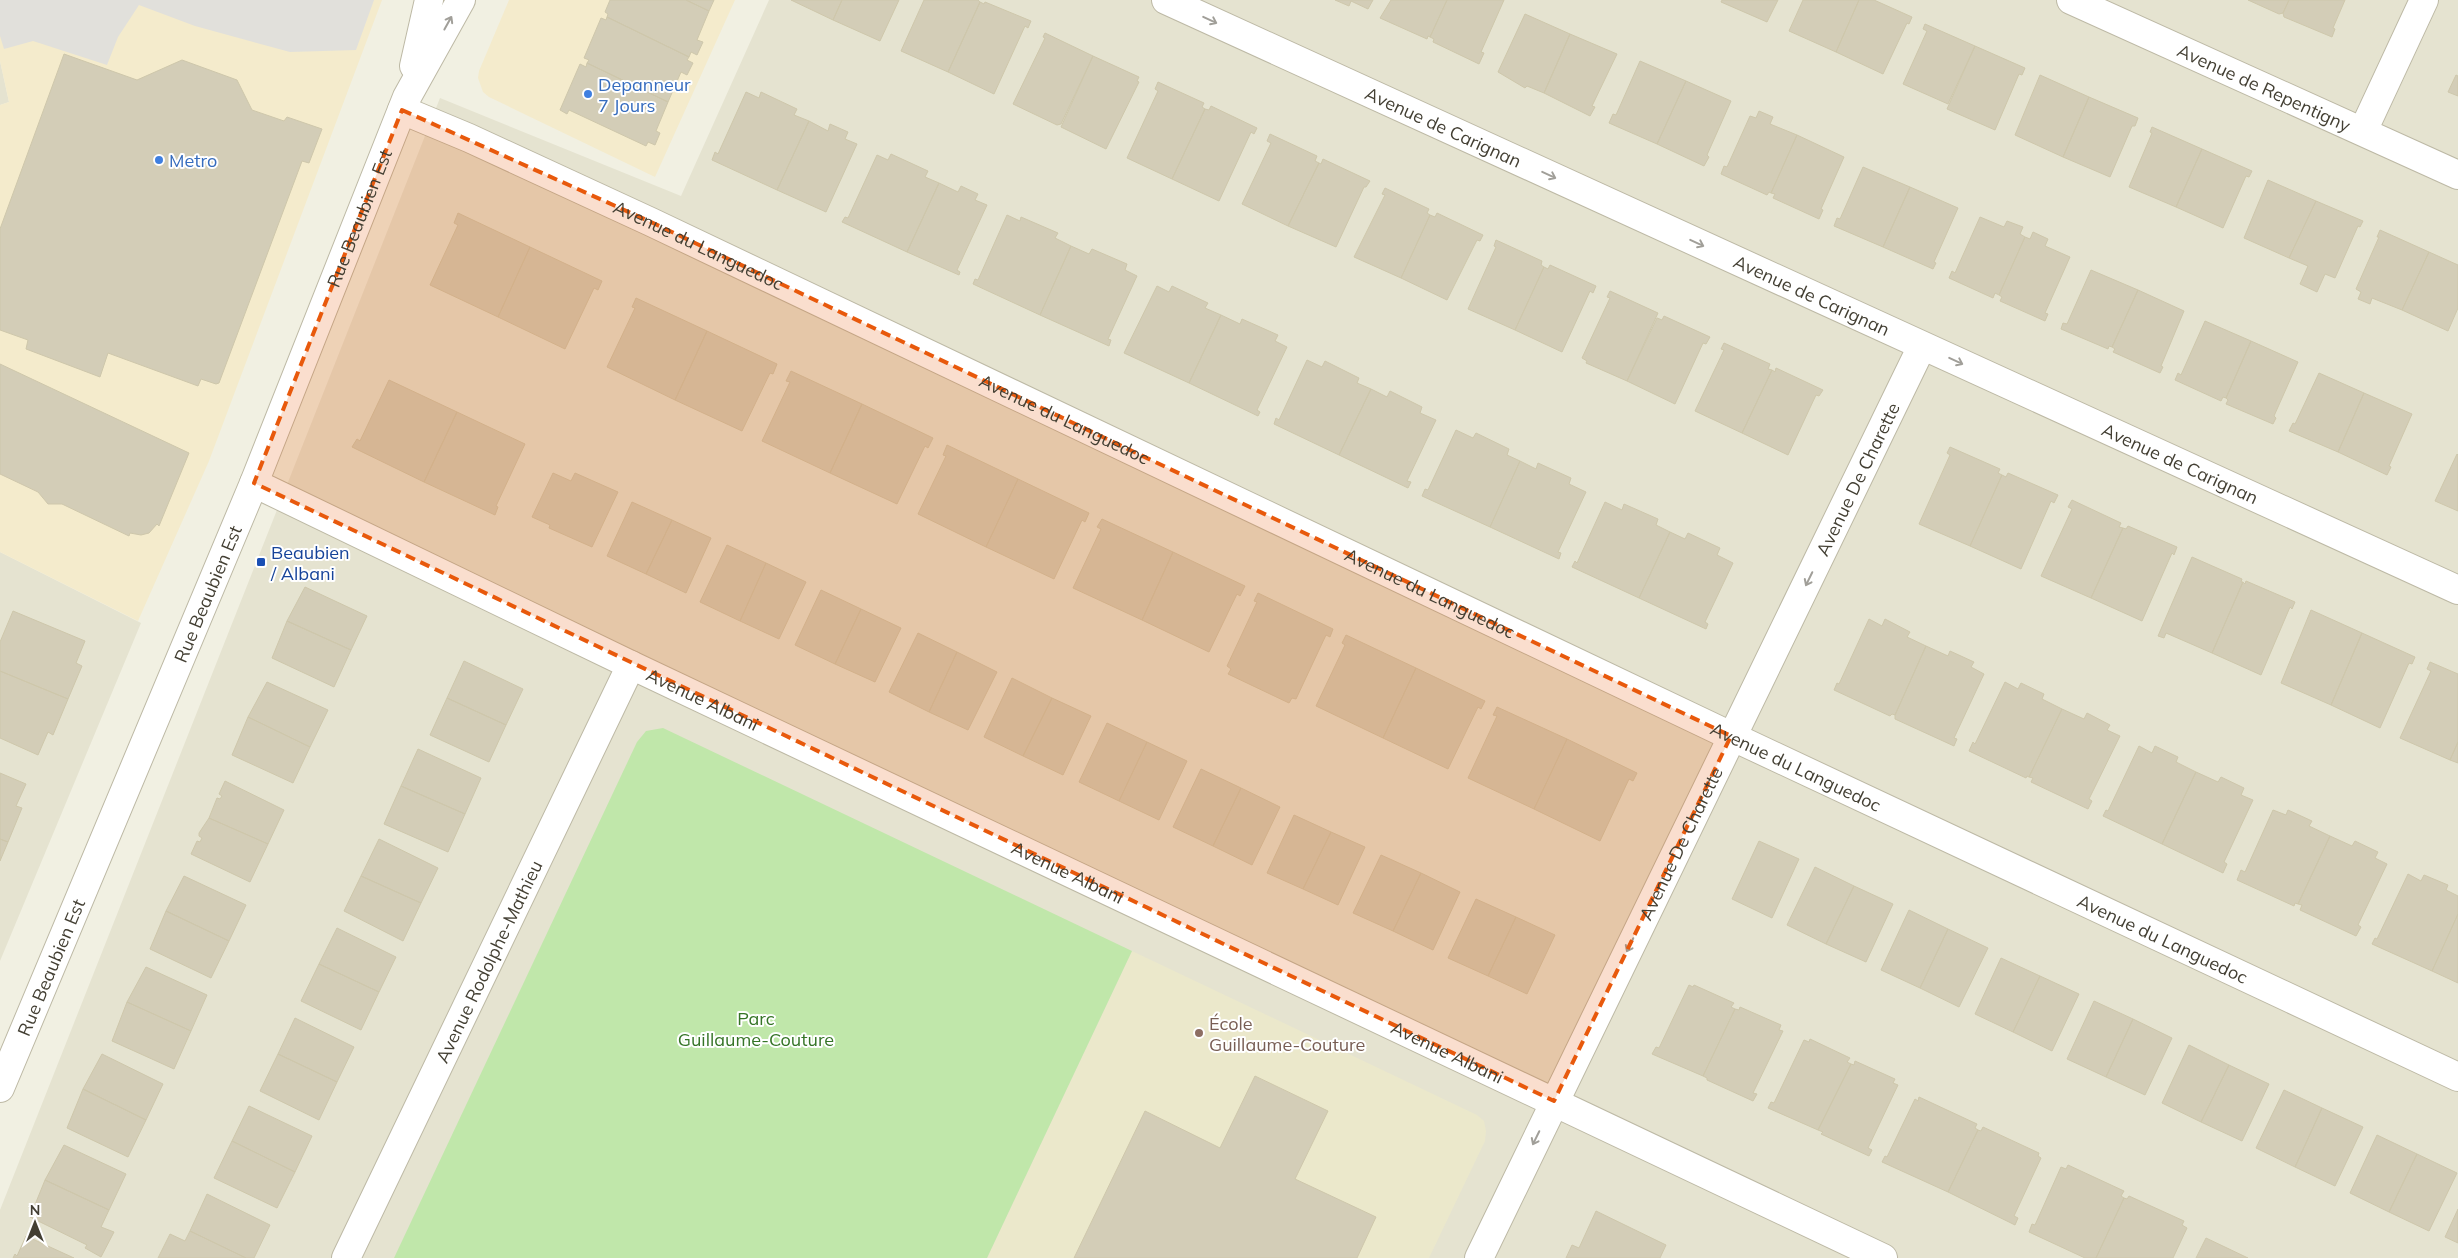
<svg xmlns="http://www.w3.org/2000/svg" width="2458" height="1258" viewBox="0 0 2458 1258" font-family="Mulish,sans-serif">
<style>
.residential{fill:#e5e3d0}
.commercial{fill:#f4ebcc}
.education{fill:#ebe8cb}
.green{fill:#c0e7aa}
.parking{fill:#e1e0db}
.building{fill:#d3cdb7;stroke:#cec7ab}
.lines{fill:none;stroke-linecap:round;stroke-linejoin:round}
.minor-casing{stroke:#bdb9a5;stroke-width:30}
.tertiary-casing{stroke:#bdb9a5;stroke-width:30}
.minor{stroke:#fff;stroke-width:28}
.tertiary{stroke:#fff;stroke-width:28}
.oneway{stroke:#a19f99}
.marked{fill:#e8590c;fill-opacity:0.2;stroke:#e8590c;stroke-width:4;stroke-dasharray:10 6;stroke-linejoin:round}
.shop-dot{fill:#3f7fe0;stroke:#fff;stroke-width:2}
.transit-dot{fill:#1a4fb4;stroke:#fff;stroke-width:2}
.education-dot{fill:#8d6e63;stroke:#fff;stroke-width:2}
.labels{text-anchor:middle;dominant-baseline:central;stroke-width:4;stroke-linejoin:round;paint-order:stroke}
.shop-label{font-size:18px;fill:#366cbe;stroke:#fff;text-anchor:start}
.street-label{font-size:18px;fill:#433f33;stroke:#fff}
.transit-label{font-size:18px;fill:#164399;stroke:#fff;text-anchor:start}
.park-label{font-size:18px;fill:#357426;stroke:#fff}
.education-label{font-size:18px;fill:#785e54;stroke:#fff;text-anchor:start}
</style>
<rect width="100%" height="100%" fill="#f1f0e2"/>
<path class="residential" d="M769 0H2458V1258H0V1210L440 98 681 196Z
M0 61 9 102 0 105Z
M0 552 141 623 0 961Z"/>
<path class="commercial" d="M0 0H382L209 461 138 621 0 552V105L9 102 0 61Z
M509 0H735L655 177 489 97 483 92 478 78 479 71Z"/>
<path class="education" d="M1132 951 1477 1115 1484 1121 1486 1131 1485 1141 1429 1258H987Z"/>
<path class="green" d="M663 728 1132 951 987 1258H394L637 742 646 731Z"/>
<path class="parking" d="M0 0H374L356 50 290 52 195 26 139 5 118 37 107 65 33 41 4 49 0 36Z"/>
<path class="building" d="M610 0H686L709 11 697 40 703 42 697 55 691 52 689 57 607 17 608 14 605 12Z
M686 0H714L709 11Z
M791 0H842L833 20Z
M842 0H899L880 41 833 20Z
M924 0H978L980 2 948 72 901 51Z
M1335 0H1373L1368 9 1351 1 1349 6Z
M1391 0H1447L1430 37 1428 36 1427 39 1380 18Z
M1447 0H1504L1481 52 1484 53 1479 64 1433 42 1434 39 1430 37Z
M1722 0H1778L1767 22 1721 2Z
M1803 0H1859L1836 52 1789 31Z
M1859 0H1874L1912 17 1909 24 1907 23 1883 74 1836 52Z
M2248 0H2289L2283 13 2279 14Z
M2289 0H2345L2333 28 2335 29 2332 37 2284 17 2283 13Z
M980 2 984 4 985 2 1031 21 1028 28 1025 26 994 94 948 72Z
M1525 14 1570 34 1544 93 1527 86 1525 88 1498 72Z
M607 17 689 57 687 60 693 63 687 75 681 72 668 102 587 63 589 60 584 58 601 18 606 20Z
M1925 24 1975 46 1948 104 1903 84 1927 31 1923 29Z
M1045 33 1093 56 1061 124 1057 125 1013 104 1045 38 1043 37Z
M1570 34 1617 54 1592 106 1595 107 1590 116 1544 93Z
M1975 46 2025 68 2022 75 2019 74 1995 130 1947 109Z
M64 54 137 80 182 60 237 80 252 110 284 121 287 117 322 129 309 163 302 161 219 383 216 384 201 379 198 386 108 353 100 377 26 349 28 340 0 330V229Z
M1093 56 1139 77 1137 81 1139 82 1106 149 1061 127Z
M1640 61 1686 81 1657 144 1609 123 1613 114 1616 115Z
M587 63 668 102 656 131 660 133 655 145 648 142 646 146 569 110 567 114 560 110 580 64 586 67Z
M2040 75 2089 97 2063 157 2015 135Z
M2456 75 2458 76V96L2448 92Z
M1686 81 1731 101 1707 155 1709 157 1704 166 1657 144Z
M1158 82 1204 103 1202 107 1205 109 1172 179 1127 158 1158 91 1155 89Z
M746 92 759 98 761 92 797 109 794 115 809 121 777 190 712 160 715 152 718 154Z
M2089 97 2138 118 2135 126H2132L2110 177 2063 157Z
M1211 106 1257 128 1254 134 1251 132 1219 201 1172 179 1205 109 1209 110Z
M1759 111 1773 117 1770 124 1797 135 1771 193 1769 192 1767 195 1721 174 1724 166 1727 167 1750 116 1756 118Z
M809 121 828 131 830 124 848 132 845 139 857 144 826 212 777 190Z
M2152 127 2202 149 2176 207 2129 187 2152 133 2150 132Z
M1270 134 1317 156 1315 161 1319 163 1288 226 1242 204 1271 143 1267 141Z
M1797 135 1844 157 1821 209 1823 210 1819 219 1773 198 1775 194 1771 193Z
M2202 149 2252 171 2249 177 2246 176 2223 228 2176 207Z
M891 154 928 171 925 177 939 183 907 252 842 222 845 217 848 218 877 155 888 160Z
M1323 159 1370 181 1366 187H1364L1336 247 1288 226 1319 163 1321 164Z
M1863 167 1910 187 1883 247 1834 226 1837 218 1840 219Z
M2268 180 2316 201 2289 258 2244 238Z
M939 183 958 192 961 186 978 194 975 200 987 205 957 270 960 272 959 275 907 252Z
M1910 187 1958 208 1934 262 1936 263 1933 269 1883 247Z
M1385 188 1429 209 1427 213 1430 215 1401 278 1354 257 1385 195 1382 194Z
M2316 201 2363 221 2360 227 2358 226 2335 278 2325 274 2317 292 2300 284 2308 266 2289 258Z
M458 213 530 247 498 317 430 285 458 225 454 223Z
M1437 213 1483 235 1480 241 1477 240 1447 300 1401 278 1430 215 1435 217Z
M1007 215 1020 221 1021 217 1058 233 1055 238 1071 246 1040 315 973 284 975 279 978 280Z
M1980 217 2004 227 2007 221 2023 227 2020 234 2025 237 1999 295 1995 293 1993 298 1949 278 1952 271 1955 273Z
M2380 230 2429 252 2402 310 2372 298 2370 304 2358 299 2361 292 2356 289 2379 237H2377Z
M2033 232 2048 239 2045 246 2070 257 2045 313 2048 314 2045 321 2000 301 2002 297 1999 295 2025 237 2030 239Z
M1496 240 1542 261 1541 265 1544 267 1515 330 1468 309 1496 247 1494 246Z
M1071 246 1089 254 1092 249 1127 264 1125 270 1137 276 1108 339 1111 340 1109 346 1040 315Z
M530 247 602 281 598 290 594 288 565 349 498 317Z
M2429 252 2458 265V308L2448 331 2402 310Z
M1550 265 1596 286 1593 293 1590 291 1562 352 1515 330 1544 267 1548 269Z
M2091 270 2138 290 2112 347 2109 346 2108 349 2061 329 2063 323 2067 324Z
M1157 286 1169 292 1172 286 1208 303 1205 308 1221 315 1189 383 1124 353Z
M2138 290 2184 311 2161 366 2163 367 2160 373 2113 352 2115 349 2112 347Z
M1610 291 1658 313 1627 381 1586 363 1587 361 1582 358 1610 298 1607 297Z
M636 298 707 331 675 400 607 367 635 308 632 307Z
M1221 315 1240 324 1242 319 1278 335 1275 341 1287 347 1257 410 1260 412 1258 416 1189 383Z
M1664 316 1710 337 1706 344 1703 343 1675 404 1627 381 1657 318 1662 320Z
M2205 321 2251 341 2226 398 2223 397 2221 401 2175 380 2178 373 2181 375Z
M707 331 777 364 773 374 770 373 742 431 675 400Z
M2251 341 2298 362 2274 416 2276 418 2273 424 2226 404 2228 400 2226 398Z
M1724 343 1770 364 1768 369 1772 370 1742 433 1695 411 1724 350 1721 349Z
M1307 360 1322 367 1325 361 1359 378 1357 383 1371 389 1339 455 1274 424 1276 418 1279 420Z
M0 364 189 453 159 526 157 524 149 533 141 535 130 533 129 536 62 504H48L38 492 0 474Z
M1776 368 1823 390 1819 396 1816 395 1788 455 1742 433 1772 370 1775 372Z
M791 371 862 404 830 473 762 441 790 382 786 381Z
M2319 373 2364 393 2338 452 2289 431 2293 423 2295 424Z
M389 380 457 412 424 482 352 447 357 439 360 441Z
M1371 389 1387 397 1390 391 1422 407 1420 413 1436 420 1407 481 1411 482 1408 488 1339 455Z
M2364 393 2412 414 2389 466 2391 467 2387 475 2338 452Z
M862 404 933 438 928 448 925 446 897 504 830 473Z
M457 412 525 444 496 506 498 507 495 515 424 482Z
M1456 430 1473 438 1476 433 1509 449 1507 455 1520 461 1490 527 1422 496 1425 489 1428 490Z
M947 445 1018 479 986 547 918 514 946 456 943 455Z
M1950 447 2000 469 1998 473 2002 475 1970 546 1919 524 1950 455 1947 453Z
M2457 454 2458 455V511L2435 501Z
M1520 461 1536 469 1538 463 1571 478 1569 484 1586 492 1558 552 1561 553 1559 559 1490 527Z
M553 473 571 481 575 473 618 492 592 547 549 528 550 525 532 517Z
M2008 473 2058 495 2054 503 2051 501 2021 569 1970 546 2002 475 2006 477Z
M1018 479 1089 513 1085 522 1082 520 1054 579 986 547Z
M2072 500 2121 523 2119 527 2123 528 2091 598 2041 576 2072 509 2068 507Z
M632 502 672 520 646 574 607 556Z
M1605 502 1622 510 1624 504 1658 519 1656 525 1670 532 1639 598 1572 567 1575 561 1577 563Z
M1102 519 1173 552 1142 620 1073 588 1101 529 1097 527Z
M672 520 711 538 686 593 646 574Z
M2128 526 2177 547 2174 555 2172 553 2142 621 2091 598 2123 528 2126 529Z
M1670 532 1685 539 1688 533 1720 548 1717 555 1733 563 1705 622 1708 624 1706 629 1639 598Z
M727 545 766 563 740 621 700 602Z
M1173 552 1245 586 1240 596 1237 594 1209 652 1142 620Z
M2192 557 2242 579 2241 582H2243L2212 653 2166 633 2164 638 2158 636Z
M766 563 806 582 779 639 740 621Z
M2246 581 2295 602 2292 609 2290 607 2261 675 2212 653 2243 582 2245 584Z
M305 587 367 616 351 650 287 621Z
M821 590 861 609 835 664 795 645Z
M1258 593 1333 629 1330 637 1326 635 1296 699 1292 698 1289 703 1228 674 1231 669 1227 666 1257 602 1254 601Z
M861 609 901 628 875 682 835 664Z
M2311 610 2362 633 2331 705 2281 683Z
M13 611 85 641 76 663 82 666 68 699 0 671V642Z
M1869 619 1882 626 1885 619 1910 632 1907 637 1926 646 1895 715 1892 714 1890 716 1834 690 1837 683 1839 684Z
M287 621 351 650 334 687 272 658Z
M918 633 957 652 929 712 889 692Z
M2362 633 2415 657 2412 664 2409 663 2380 728 2331 705Z
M1346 635 1416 668 1383 738 1316 706 1345 645 1342 643Z
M1926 646 1948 656 1950 651 1974 662 1971 667 1984 674 1954 738 1957 739 1954 746 1895 719V715Z
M957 652 997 672 968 730 929 712Z
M464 661 523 689 506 725 447 698Z
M2430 662 2458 674V742L2450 760 2400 738 2431 671 2427 669Z
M1416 668 1485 701 1481 709 1478 707 1448 769 1383 738Z
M0 671 68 699 53 735 48 732 38 755 0 738Z
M1012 678 1052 698 1023 756 984 737Z
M267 682 328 710 310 747 248 717Z
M2005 682 2018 689 2021 683 2044 694 2042 699 2062 709 2029 777 2027 776 2026 778 1969 751 1973 742 1975 744Z
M447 698 506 725 489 762 430 735Z
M1052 698 1091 716 1063 775 1023 756Z
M1497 707 1567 739 1534 809 1468 778 1497 716 1493 715Z
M2062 709 2084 719 2087 713 2110 725 2107 730 2120 736 2089 799 2092 801 2088 809 2031 782 2033 778 2029 777Z
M248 717 310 747 293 783 232 755Z
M1107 723 1147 742 1119 801 1079 782Z
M1567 739 1637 773 1633 781 1629 779 1600 841 1534 809Z
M1147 742 1187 761 1159 820 1119 801Z
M2458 742V763L2450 760Z
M2139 746 2152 753 2155 746 2178 757 2176 762 2196 772 2162 844 2103 816 2106 810 2108 811Z
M418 749 481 778 465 814 401 786Z
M1201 769 1241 788 1213 846 1173 827Z
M2196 772 2218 782 2221 777 2244 788 2241 795 2253 800 2224 862 2227 864 2223 873 2162 844Z
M0 773 26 784 16 806 22 808 8 842 0 839Z
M225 781 284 810 268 844 209 818 217 798 220 799 222 796 219 794Z
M401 786 465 814 448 852 384 824Z
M1241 788 1280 807 1252 865 1213 846Z
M2273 810 2286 815 2288 810 2312 821 2309 826 2330 836 2298 904 2295 903 2294 906 2237 880 2241 870 2245 872Z
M1294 815 1331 832 1303 889 1267 873Z
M209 818 268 844 250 882 191 854 197 841 200 842 202 838 199 836V833Z
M1331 832 1365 847 1338 905 1303 889Z
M2330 836 2352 846 2355 841 2378 852 2375 858 2387 864 2358 925 2361 927 2356 936 2300 910 2302 905 2298 904Z
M0 839 8 842 0 861Z
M379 839 438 868 421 903 361 876Z
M1759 841 1799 859 1772 918 1732 899Z
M1381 855 1421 873 1393 931 1353 913Z
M1815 867 1854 886 1826 944 1787 925Z
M1421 873 1460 892 1433 950 1393 931Z
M2408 874 2421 881 2424 875 2448 885 2446 890 2458 896V914L2432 971 2372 944 2375 938 2377 939Z
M184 876 246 905 229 941 166 911Z
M361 876 421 903 403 941 344 911Z
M1854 886 1893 904 1866 962 1826 944Z
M1476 899 1516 917 1488 976 1448 958Z
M1909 910 1948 929 1920 988 1881 970Z
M166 911 229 941 211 978 150 949Z
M2458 914V983L2432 971Z
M1516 917 1555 935 1527 994 1488 976Z
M337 928 396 957 379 992 319 964Z
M1948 929 1988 948 1959 1007 1920 988Z
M2001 958 2040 976 2013 1032 1975 1014Z
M319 964 379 992 361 1030 301 1001Z
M146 967 207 995 191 1031 127 1002Z
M2040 976 2079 994 2052 1051 2013 1032Z
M1689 985 1693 987 1694 985 1734 1003 1731 1007 1735 1009 1703 1076 1652 1054 1656 1047 1659 1048Z
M2094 1001 2133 1019 2106 1077 2067 1059Z
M127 1002 191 1031 174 1069 112 1041Z
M1740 1007 1781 1025 1779 1030 1783 1031 1753 1093 1757 1094 1753 1101 1707 1080V1078L1703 1076 1735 1009 1739 1010Z
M295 1018 354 1047 337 1082 278 1054Z
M2133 1019 2172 1038 2145 1095 2106 1077Z
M1810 1039 1850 1058 1847 1062 1851 1064 1818 1130 1768 1108 1771 1102 1774 1103 1804 1040 1809 1042Z
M2189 1045 2229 1065 2201 1122 2162 1103Z
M102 1054 163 1084 146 1120 83 1089Z
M278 1054 337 1082 319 1120 260 1091Z
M1855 1061 1895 1079 1893 1083 1898 1085 1868 1148 1872 1150 1869 1156 1821 1134 1823 1132 1818 1130 1851 1064 1854 1065Z
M2229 1065 2269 1084 2242 1141 2201 1122Z
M1255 1076 1328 1111 1295 1179 1376 1217 1357 1258H1074L1145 1111 1220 1148Z
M83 1089 146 1120 128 1157 67 1128Z
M2284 1090 2322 1108 2295 1167 2256 1148Z
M1919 1097 1977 1124 1975 1128 1978 1130 1948 1192 1882 1162 1885 1156 1887 1157 1915 1099 1918 1101Z
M249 1106 312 1136 295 1172 232 1141Z
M2322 1108 2363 1127 2335 1186 2295 1167Z
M1983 1127 2039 1153 2038 1156 2041 1158 2014 1216 2018 1218 2015 1225 1948 1192 1978 1130 1981 1131Z
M2377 1135 2417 1154 2389 1212 2350 1193Z
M232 1141 295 1172 277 1208 214 1178Z
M64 1145 126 1174 109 1210 45 1180Z
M2417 1154 2457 1173 2429 1231 2389 1212Z
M2068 1165 2124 1191 2121 1196 2124 1198 2096 1258H2085L2029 1232 2032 1224 2035 1225 2061 1167 2066 1169Z
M45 1180 109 1210 101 1227 114 1232 101 1257 85 1248 87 1245 30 1217Z
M207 1194 270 1225 254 1258H246L190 1231Z
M2129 1196 2184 1221 2182 1225 2187 1228 2173 1258H2096L2124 1198 2127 1199Z
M2458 1209V1243L2445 1237Z
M1596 1211 1666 1245 1660 1258H1566L1572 1245 1579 1248Z
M190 1231 246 1258H158L170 1234 185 1241Z
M26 1236 74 1258H13L15 1254 17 1256Z
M2206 1238 2248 1258H2196Z"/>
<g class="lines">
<defs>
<g id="minor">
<path id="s1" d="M1166 0 2458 590"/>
<path id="s2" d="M2071 0 2458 175"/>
<path id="s3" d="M402 110 469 138 651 222 1731 736 2458 1077"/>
<path d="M2363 131 2424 0"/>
<path id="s4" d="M254 483 631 665 1883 1258"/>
<path id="s5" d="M346 1258 631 665"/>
<path id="s6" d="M1479 1258 1922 346"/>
</g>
<g id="tertiary">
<path d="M414 66 429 0"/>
<path id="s7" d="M0 1088 254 483 407 97 461 0"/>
</g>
</defs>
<use href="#minor" class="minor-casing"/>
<use href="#tertiary" class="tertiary-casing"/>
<use href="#minor" class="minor"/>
<use href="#tertiary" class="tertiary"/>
</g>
<defs><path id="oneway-shaft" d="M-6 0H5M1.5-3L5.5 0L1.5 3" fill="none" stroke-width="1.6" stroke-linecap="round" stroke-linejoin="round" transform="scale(1.25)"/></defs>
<g class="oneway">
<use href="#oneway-shaft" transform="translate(1210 20) rotate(25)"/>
<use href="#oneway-shaft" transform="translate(448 23) rotate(-61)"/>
<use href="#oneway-shaft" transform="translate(1549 175) rotate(25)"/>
<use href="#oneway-shaft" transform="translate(1697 243) rotate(25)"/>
<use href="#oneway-shaft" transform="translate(1956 361) rotate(25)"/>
<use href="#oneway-shaft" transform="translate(1809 579) rotate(116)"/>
<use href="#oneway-shaft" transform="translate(1630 945) rotate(116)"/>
<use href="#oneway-shaft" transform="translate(1536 1138) rotate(116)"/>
</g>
<path class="marked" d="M402 110 651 222 1731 736 1554 1101 254 483Z"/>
<g class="shop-dot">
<circle cx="588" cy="94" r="5"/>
<circle cx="159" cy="160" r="5"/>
</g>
<rect class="transit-dot" x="256" y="557" width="10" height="10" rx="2.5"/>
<circle class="education-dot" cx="1199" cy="1033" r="5"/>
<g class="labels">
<g class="shop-label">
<text x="598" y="84">Depanneur<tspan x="598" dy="21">7 Jours</tspan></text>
<text x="169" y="160">Metro</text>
</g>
<g class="street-label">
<text stroke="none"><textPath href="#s2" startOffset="212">Avenue de Repentigny</textPath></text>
<text stroke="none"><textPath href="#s1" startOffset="305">Avenue de Carignan</textPath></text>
<text stroke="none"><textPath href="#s7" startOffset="941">Rue Beaubien Est</textPath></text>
<text stroke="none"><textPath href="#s3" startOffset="326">Avenue du Languedoc</textPath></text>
<text stroke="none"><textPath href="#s1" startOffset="710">Avenue de Carignan</textPath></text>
<text stroke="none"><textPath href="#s3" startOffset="731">Avenue du Languedoc</textPath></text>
<text stroke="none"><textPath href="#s1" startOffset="1115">Avenue de Carignan</textPath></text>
<text stroke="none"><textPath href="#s6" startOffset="866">Avenue De Charette</textPath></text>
<text stroke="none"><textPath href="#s7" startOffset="536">Rue Beaubien Est</textPath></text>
<text stroke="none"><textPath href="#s3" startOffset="1136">Avenue du Languedoc</textPath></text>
<text stroke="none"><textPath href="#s4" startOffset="498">Avenue Albani</textPath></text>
<text stroke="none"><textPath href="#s3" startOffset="1541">Avenue du Languedoc</textPath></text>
<text stroke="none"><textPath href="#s6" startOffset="461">Avenue De Charette</textPath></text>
<text stroke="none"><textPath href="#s4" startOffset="902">Avenue Albani</textPath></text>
<text stroke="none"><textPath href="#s3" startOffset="1946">Avenue du Languedoc</textPath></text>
<text stroke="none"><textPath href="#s5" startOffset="329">Avenue Rodolphe-Mathieu</textPath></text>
<text stroke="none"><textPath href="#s7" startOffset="131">Rue Beaubien Est</textPath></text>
<text stroke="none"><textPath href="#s4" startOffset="1322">Avenue Albani</textPath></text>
</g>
<g class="transit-label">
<text x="271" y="552">Beaubien<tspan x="271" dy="21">/ Albani</tspan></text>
</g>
<g class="park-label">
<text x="756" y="1018">Parc<tspan x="756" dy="21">Guillaume-Couture</tspan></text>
</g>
<g class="education-label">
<text x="1209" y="1023">École<tspan x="1209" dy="21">Guillaume-Couture</tspan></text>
</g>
</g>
<g transform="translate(35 1223)" stroke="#ffffff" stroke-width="4" paint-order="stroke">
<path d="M0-4L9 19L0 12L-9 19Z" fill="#433f33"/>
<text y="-8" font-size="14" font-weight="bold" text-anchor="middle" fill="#433f33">N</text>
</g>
</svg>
